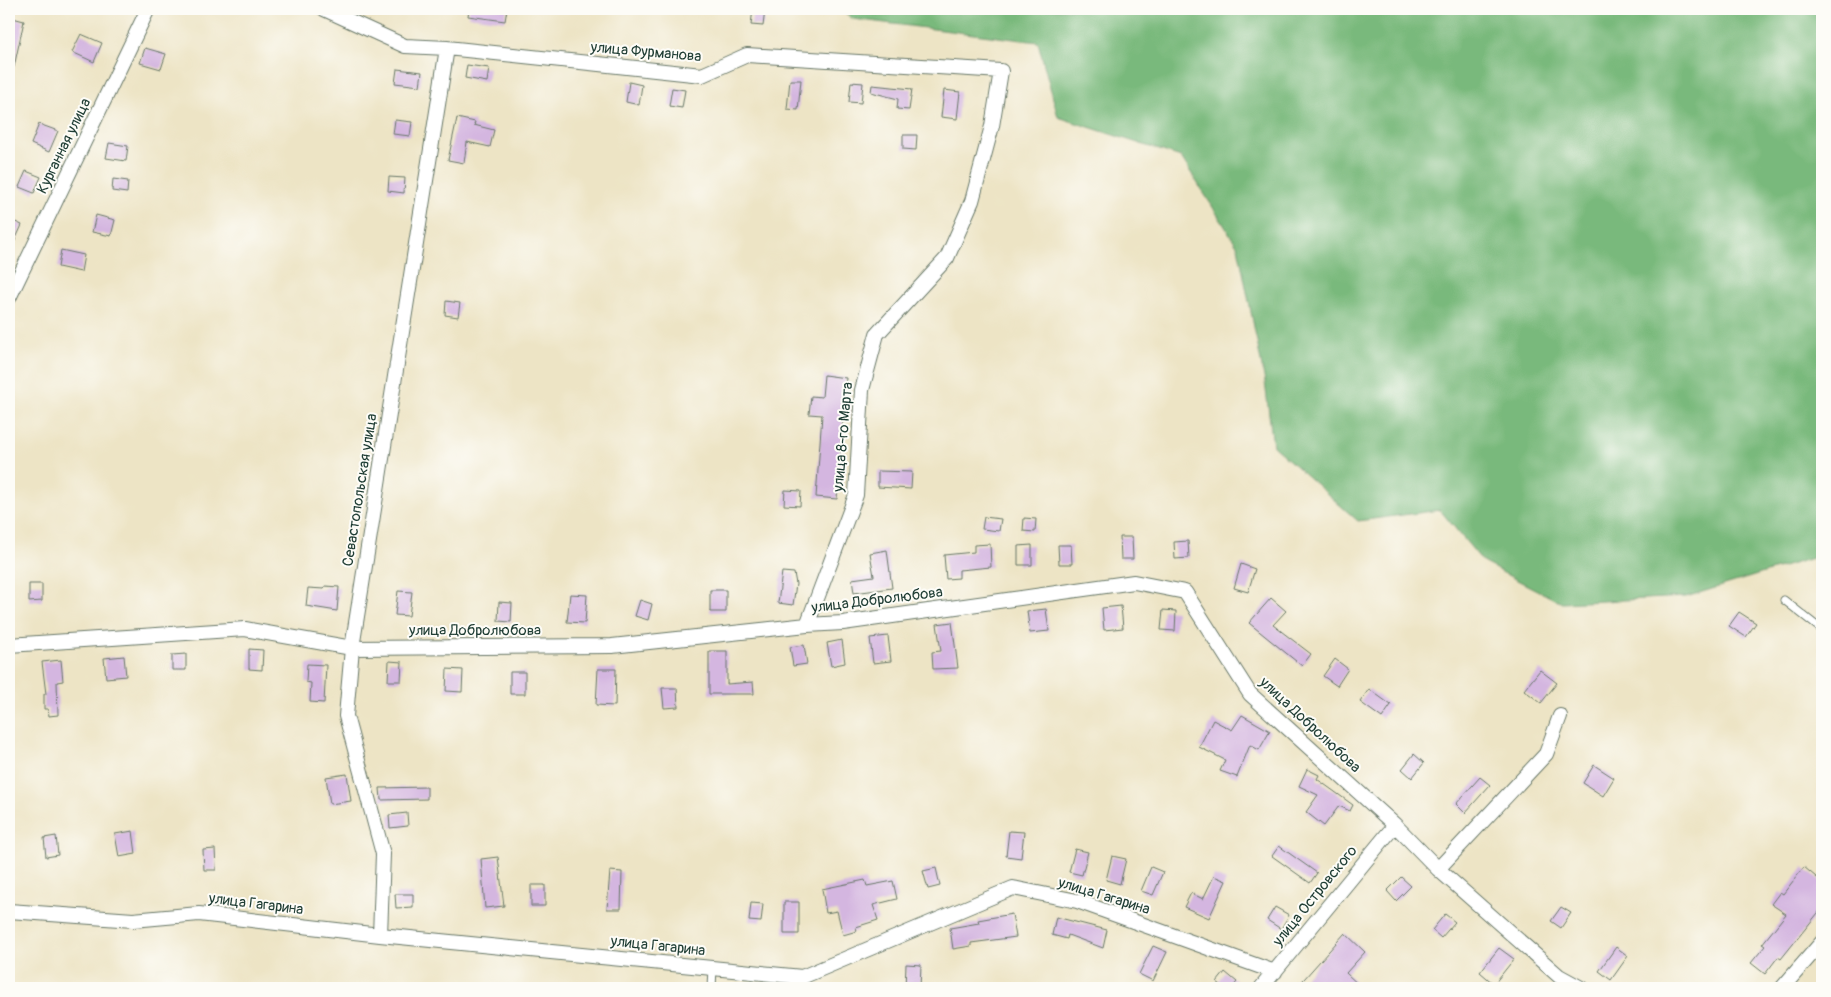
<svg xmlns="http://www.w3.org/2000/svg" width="1831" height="997" viewBox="0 0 1831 997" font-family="Pangolin,sans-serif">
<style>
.forest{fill:#79b97b;stroke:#4c7b58}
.building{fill:#d4b6e0}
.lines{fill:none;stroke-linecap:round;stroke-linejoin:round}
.lane-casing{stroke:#677767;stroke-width:9}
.street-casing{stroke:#677767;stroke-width:16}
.lane{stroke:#fff;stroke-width:7}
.street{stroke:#fff;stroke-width:14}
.labels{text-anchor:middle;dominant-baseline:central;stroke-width:4;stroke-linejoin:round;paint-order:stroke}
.street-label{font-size:15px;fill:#1f3d34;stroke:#fdfcf7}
</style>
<rect width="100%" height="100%" fill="#fdfcf7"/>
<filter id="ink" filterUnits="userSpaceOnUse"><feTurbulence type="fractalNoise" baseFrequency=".02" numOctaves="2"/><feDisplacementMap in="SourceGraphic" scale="10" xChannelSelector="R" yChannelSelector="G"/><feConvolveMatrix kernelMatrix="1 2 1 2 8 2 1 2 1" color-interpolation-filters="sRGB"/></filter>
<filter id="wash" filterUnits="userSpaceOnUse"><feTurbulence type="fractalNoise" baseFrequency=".0096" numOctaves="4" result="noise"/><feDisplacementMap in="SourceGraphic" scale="20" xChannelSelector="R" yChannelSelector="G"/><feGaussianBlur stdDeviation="1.12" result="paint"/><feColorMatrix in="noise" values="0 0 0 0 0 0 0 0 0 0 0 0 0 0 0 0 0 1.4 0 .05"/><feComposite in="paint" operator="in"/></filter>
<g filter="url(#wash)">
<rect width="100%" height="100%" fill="#ede4c5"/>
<path class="forest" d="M840 9H1822V555L1686 597 1562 603 1484 563 1440 510 1358 521 1273 446 1265 382 1238 247 1181 157 1058 117 1038 42 853 19Z"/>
<g id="blocks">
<path class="building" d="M469 9H507L505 21 468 16Z
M753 9 765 10 763 26 751 25Z
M9 17 24 21 14 67 9 66Z
M81 34 102 43 94 62 72 52Z
M145 48 166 54 161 69 140 63Z
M467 65 489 68 487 82 465 78Z
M397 69 422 72 420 86 395 83Z
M790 80H801L798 110 787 109Z
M629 82 642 85 639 105 626 102Z
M851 82 863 83 861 103 849 102Z
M872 85 912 89 909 110 897 109 898 99 871 92Z
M672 88 685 90 682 108 669 106Z
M944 90 960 92 957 119 941 117Z
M457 118 475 122 474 125 494 130 490 147 467 142 464 163 448 160Z
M395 120 412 122 410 136 393 134Z
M39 124 58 131 49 152 31 144Z
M903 135H917L916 150 903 149Z
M109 143 128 146 126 161 106 158Z
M26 171 41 177 34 193 19 187Z
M389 177 405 178 404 193 388 191Z
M113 179 128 181 127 193 112 191Z
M96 215 115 220 111 236 92 232Z
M9 219 22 225 9 254Z
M61 250 84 255 81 272 58 267Z
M446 301 460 303 458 317 445 315Z
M824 375 846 378 844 399 852 400 850 417H843L837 499 816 497 822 415 809 414 811 396 822 397Z
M878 471 912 472 911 489 878 487Z
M785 490 801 491 800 506 784 505Z
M984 517 1001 519 999 531 982 529Z
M1024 518 1036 519 1035 532 1023 531Z
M1120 537H1132L1133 559H1121Z
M1188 541 1189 558 1175 559 1174 542Z
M990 544 991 567 959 570V578L946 579 944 555 974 552V545Z
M1032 545V565H1018V546Z
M1058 545H1071L1072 564H1059Z
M887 550 892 588 854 593 852 579 874 576 870 553Z
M1241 564 1255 569 1248 592 1234 588Z
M782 572 794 573 796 584 793 605 778 603Z
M29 584H42V601L29 602Z
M325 586 339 587 337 611 306 606 308 588 324 589Z
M710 590H726V612H710Z
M398 591 412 592 409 616 395 615Z
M570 594 587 595 585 623 567 622Z
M1271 598 1286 611 1273 625 1311 654 1302 666 1249 623Z
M640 600 652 604 648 620 635 616Z
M499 602 512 603 511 622 498 621Z
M1121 606 1123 628 1104 630 1102 608Z
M1046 609 1049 631 1030 633 1027 611Z
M1163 610 1176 611 1175 631 1161 630Z
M1739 612 1756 623 1746 637 1729 626Z
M952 622 958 668 933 669 932 652 941 651 937 624Z
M888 636 891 661 873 663 870 638Z
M842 640 845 663 831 666 827 643Z
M804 645 807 664 793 666 790 647Z
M249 649 263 650 262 670 249 669Z
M709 651H727V684L753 682 754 694H709Z
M186 654V670H172V655Z
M124 656 126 676 106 678 104 658Z
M1335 659 1348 669 1337 686 1323 676Z
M61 660 63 681 57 682 58 715 49 716 48 709H44V694H46L42 662Z
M389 661 402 662 401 681H388Z
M307 664 326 665 324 703 310 702 311 683 306 682Z
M447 669 463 670 462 692 446 691Z
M598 669H616L615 706 596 705Z
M1540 670 1557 683 1541 703 1524 690Z
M510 672H525V694H510Z
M662 688H677L678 707 664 708Z
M1369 689 1391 705 1382 718 1360 702Z
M1242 715 1270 731 1259 750 1250 745 1237 777 1220 771 1225 760 1199 747 1213 720 1232 730Z
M1414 754 1424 763 1412 778 1402 769Z
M1594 765 1614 778 1603 796 1583 783Z
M1307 769 1319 775 1317 779 1353 805 1350 811 1339 806 1324 826 1306 812 1318 795 1299 786Z
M347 774 351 801 330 804 326 777Z
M1480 777 1490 785 1465 813 1456 804Z
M427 787V799L381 800 380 788Z
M407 813 408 826 390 828 389 815Z
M133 831 136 854 119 857 115 834Z
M1009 831 1024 832 1021 858 1006 856Z
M56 836 58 855 46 857 44 838Z
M1279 846 1317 873 1310 883 1272 856Z
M215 849 216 870H204L203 850Z
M1075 849 1088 852 1082 875 1069 872Z
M1112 856 1126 859 1120 884 1106 880Z
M498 857 504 906 485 908 481 859Z
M1151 867 1163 872 1153 895 1141 891Z
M1804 867 1822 882V908L1781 959 1778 957 1765 974 1751 963 1765 946 1762 944 1786 914 1771 904 1780 892 1783 894Z
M936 868 940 886 928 889 923 871Z
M610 871 622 872 621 909H607Z
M1214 876 1226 881 1209 918 1184 907 1191 893 1203 899Z
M1401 877 1411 886 1396 901 1387 891Z
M865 880 867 886 893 881 897 899 873 905 878 920 856 927 857 931 843 935 837 911 826 913 822 889Z
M531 885H545V906H531Z
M395 894H413V907L396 908Z
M784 902H799V934H784Z
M751 903 763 904 761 922 749 921Z
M1275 907 1289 915 1281 929 1267 920Z
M1561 907 1571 913 1561 928 1551 921Z
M1012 914 1016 937 971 943V946L953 949 950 928 979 923 978 920Z
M1445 914 1455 922 1441 938 1432 930Z
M1056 917 1107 930 1103 948 1068 935 1067 939 1052 935Z
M1345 933 1365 952 1346 973 1362 988H1296Z
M1153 946 1167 952 1153 981 1139 974Z
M1616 947 1628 956 1611 980 1599 971Z
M1499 948 1514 959 1494 984 1480 972Z
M906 964 921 965 920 988H905Z
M1225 972 1237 982 1232 988H1225L1217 982Z"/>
</g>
</g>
<g filter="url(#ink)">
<use href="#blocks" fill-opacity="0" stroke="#677767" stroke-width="1"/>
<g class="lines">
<defs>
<path id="lane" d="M1784 600 1822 630
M712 988 713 968"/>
<path id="street" d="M324 9 405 46 447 48 702 75 747 55 1001 71 992 126 972 201 947 258 877 334 862 390 856 495 807 625
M9 298 148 9
M9 645 245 629 352 648 612 646 807 625 843 623 1134 582 1185 592 1250 694 1395 825 1438 869 1559 976 1581 988
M1438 869 1546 754 1560 716
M9 911 133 920 199 914 380 935 802 977 1013 888 1077 901 1275 972
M380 935 383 854 346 716 352 648 447 48
M1261 988 1395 825
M1782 988 1822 942"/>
</defs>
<use href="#lane" class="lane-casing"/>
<use href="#street" class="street-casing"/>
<use href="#lane" class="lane"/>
<use href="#street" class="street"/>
</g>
</g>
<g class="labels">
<g class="street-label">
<text transform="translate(646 52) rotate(5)">улица Фурманова</text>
<text transform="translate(64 146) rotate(-64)">Курганная улица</text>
<text transform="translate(843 437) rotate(-85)">улица 8-го Марта</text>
<text transform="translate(360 490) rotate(-81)">Севастопольская улица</text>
<text transform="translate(877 600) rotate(-7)">улица Добролюбова</text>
<text x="475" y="630">улица Добролюбова</text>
<text transform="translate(1310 725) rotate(43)">улица Добролюбова</text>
<text transform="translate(1104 896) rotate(17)">улица Гагарина</text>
<text transform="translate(1315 896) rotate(-51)">улица Островского</text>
<text transform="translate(256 904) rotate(7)">улица Гагарина</text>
<text transform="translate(658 946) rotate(6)">улица Гагарина</text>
</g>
</g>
<rect width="1831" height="997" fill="none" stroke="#fdfcf7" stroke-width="30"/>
</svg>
